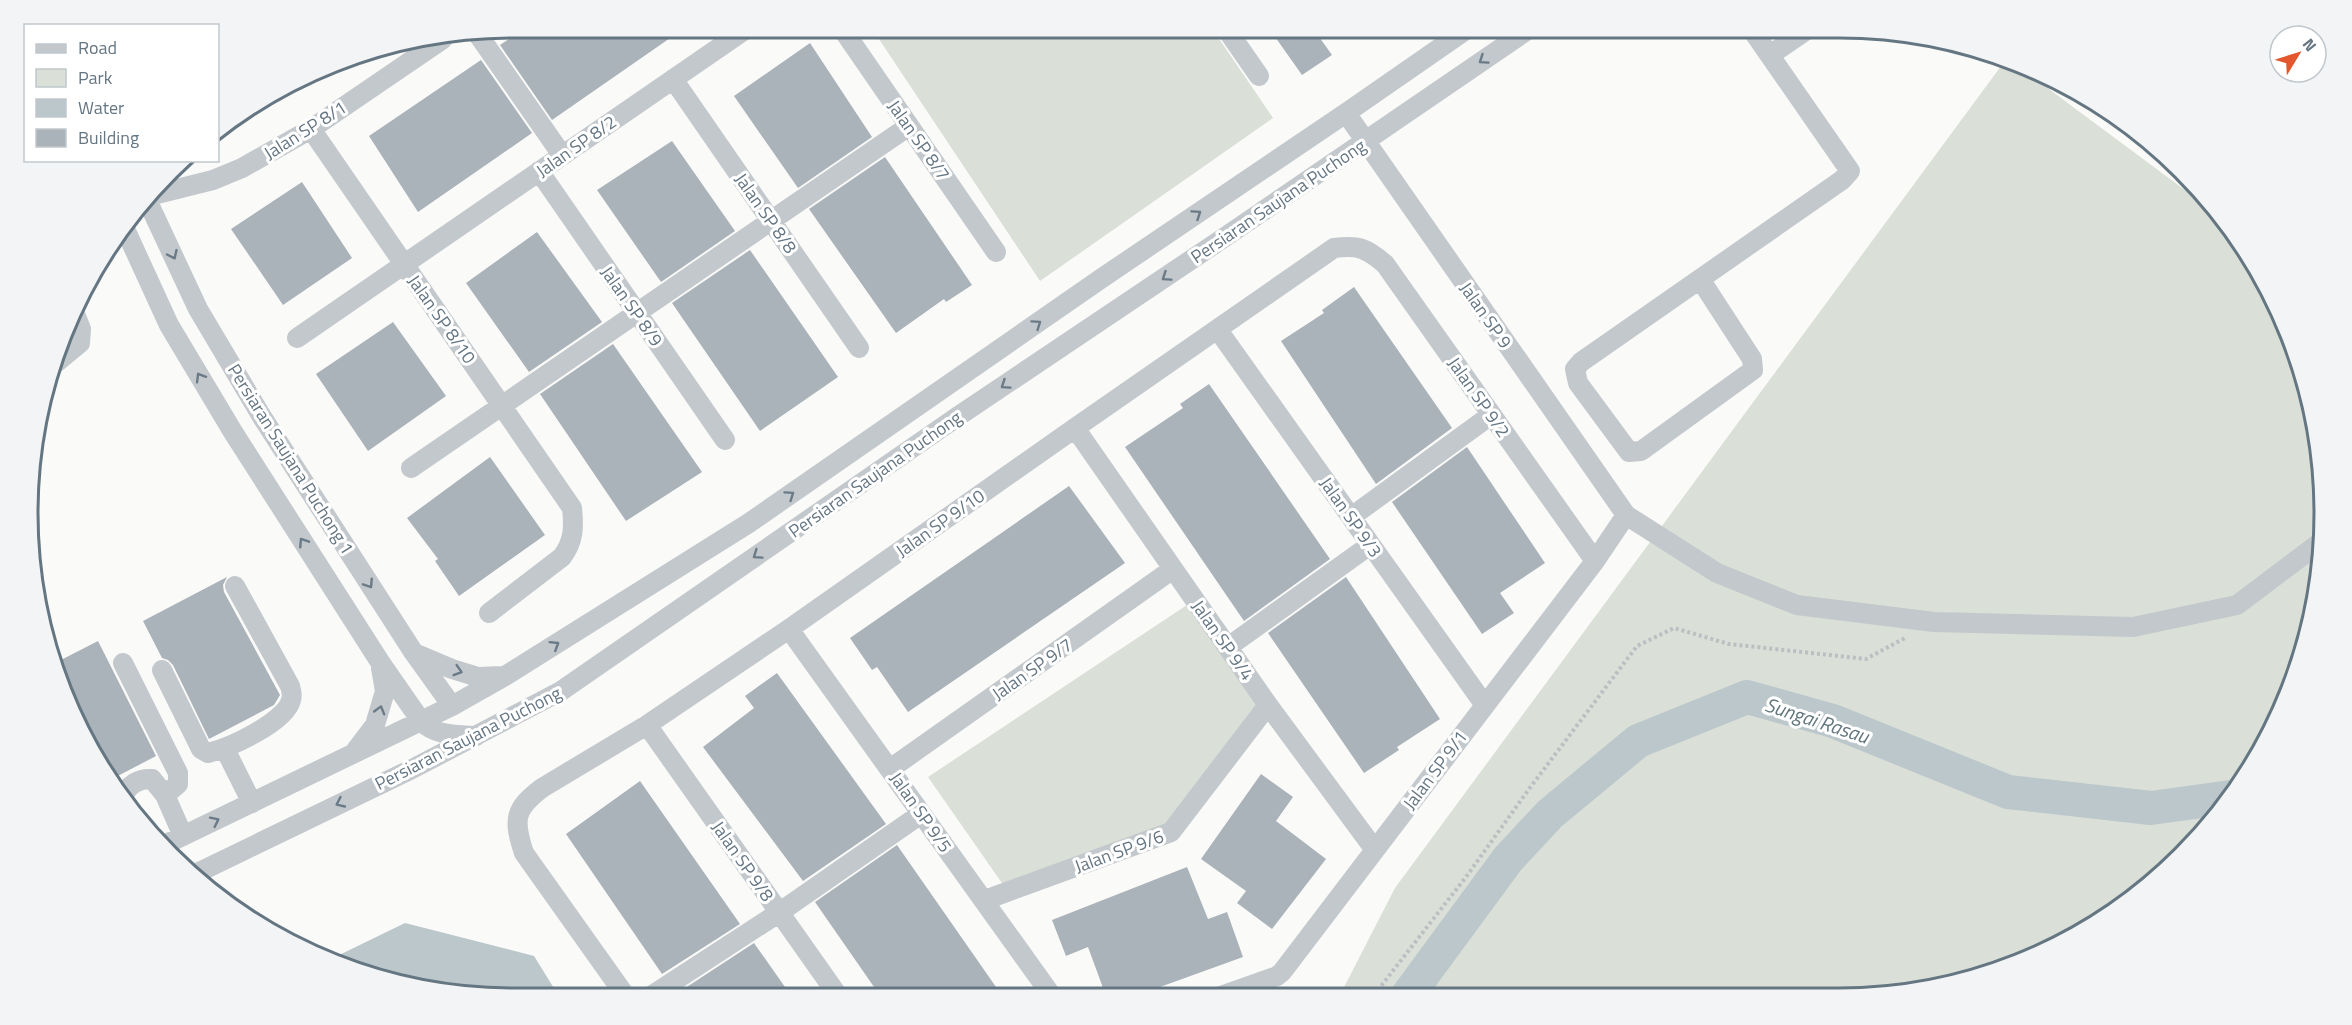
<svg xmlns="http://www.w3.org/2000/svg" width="2352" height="1025" viewBox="0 0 2352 1025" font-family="'Titillium Web',sans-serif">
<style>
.green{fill:#dadfd7}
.water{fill:#bbc7cb}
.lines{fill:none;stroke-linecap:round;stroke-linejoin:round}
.river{stroke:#bbc7cb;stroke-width:34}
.building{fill:#aab3b9}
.path{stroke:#bbbfc2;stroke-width:4;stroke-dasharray:3 3;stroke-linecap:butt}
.minor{stroke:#c3c8cc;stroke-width:20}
.oneway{stroke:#6a7a87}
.labels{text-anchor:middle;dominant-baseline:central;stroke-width:6;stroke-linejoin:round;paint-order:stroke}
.street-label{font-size:18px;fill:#657683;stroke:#fff}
.water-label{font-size:20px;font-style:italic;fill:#60757c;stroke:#fff}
.rim{fill:none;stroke:#657683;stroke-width:3}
</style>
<rect width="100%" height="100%" fill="#fafaf8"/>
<path class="green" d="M871 27H1211L1273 118 1040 281Z
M2007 58 2228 222 2275 298 2309 387 2324 481 2321 576 2299 669 2225 808 2135 897 2026 961 1903 994 1340 995 1395 888Z
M1193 601 1263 704 1174 823 1004 886 928 777Z"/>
<path class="water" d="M405 923 534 956 560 998H512L356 972 331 959Z"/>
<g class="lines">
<path class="river" d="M1408 995 1508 859 1550 814 1638 741 1747 697 1833 721 2008 792 2151 808 2231 797"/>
</g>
<path class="building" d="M527 27H686L552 120 500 45Z
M1268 27H1312L1332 55 1302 75Z
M810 43 872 137 798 188 734 96Z
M481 60 532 133 418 212 369 136Z
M672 141 735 231 661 282 597 190Z
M885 157 972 285 946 302 944 299 896 333 809 209Z
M302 182 352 258 283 305 231 229Z
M537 232 602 322 529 372 466 283Z
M750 250 838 377 760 431 672 303Z
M1354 287 1452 428 1376 484 1281 341 1324 313 1322 310Z
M393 322 446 396 368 451 316 374Z
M613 344 702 472 626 521 540 394Z
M1209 384 1330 559 1244 621 1125 447 1183 408 1180 404Z
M1467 447 1545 563 1500 593 1514 613 1482 634 1392 502Z
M490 457 545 535 459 596 435 561 438 559 407 518Z
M1069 486 1125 563 908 712 877 667 872 670 850 638Z
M227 577 223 585 224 592 280 695 274 705 209 739 173 665 168 660 162 658 143 621Z
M1346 577 1440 719 1397 747 1399 750 1364 773 1268 633Z
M98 641 156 756 110 780 96 754 92 756 57 662Z
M777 673 886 824 803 881 703 747 754 708 745 696Z
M1261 774 1293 797 1276 821 1326 859 1272 929 1237 903 1246 891 1201 859Z
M640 781 740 924 662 974 566 834Z
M897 845 1003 997H881L815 902Z
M1187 867 1208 919 1227 912 1243 957 1135 996H1106L1088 947 1066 956 1052 920Z
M754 943 792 997 678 998 676 994Z"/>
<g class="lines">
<path class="path" d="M1374 995 1466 877 1529 789 1637 646 1674 628 1729 644 1866 659 1905 638"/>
<path class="minor" d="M841 27 996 252
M1225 27 1259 76
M477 33 562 155
M1770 55 1811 27
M673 79 859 348
M1346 113 1626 515 1717 573 1797 605 1934 622 2133 627 2237 605 2322 541
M311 129 572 508C574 527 574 541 562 557L489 613
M539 171 725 440
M153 195 213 180 242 168 311 129 443 39
M148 202 198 309 262 417 414 653 452 706
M125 229 169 325 233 432 380 662 421 721C435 736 456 735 476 736
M1700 279 1752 359 1753 370 1641 451 1629 452 1578 383 1575 369 1581 362 1842 180 1850 171 1750 27
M1218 330 1484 704
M297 338 749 27
M57 362 80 343 81 329 75 314
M1075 428 1268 705 1375 850
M411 468 909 126
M1351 517 1491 415
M789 629 1052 996
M1228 647 1370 545
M414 653 452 669 478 677 503 676
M123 663 178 773V784L165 795
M162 670 201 749 208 753C229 748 286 722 291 700 293 695 291 690 290 686L235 586
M647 725 839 997
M225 749 252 803
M356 750 375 725 385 691 381 668
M890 769 1173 569
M123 798C127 785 139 778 152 779L165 795 183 836
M162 846 452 706 505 676 749 523 1102 278 1346 113 1470 27
M193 875 412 769 561 691 957 417 1225 237 1532 27
M985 900 1171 832 1268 705
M1221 996 1277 976 1282 972 1595 561 1626 515
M627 998 524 853C513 820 514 809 542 788L647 725 789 629 1075 428 1334 248C1359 245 1366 248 1385 264L1595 561
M648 998 780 912 921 814"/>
</g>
<defs><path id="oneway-chevron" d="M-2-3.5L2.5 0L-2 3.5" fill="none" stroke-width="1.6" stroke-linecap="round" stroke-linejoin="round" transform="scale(1.5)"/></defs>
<g class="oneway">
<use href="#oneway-chevron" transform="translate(1483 60) rotate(146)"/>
<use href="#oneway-chevron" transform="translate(1197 214) rotate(-34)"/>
<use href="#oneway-chevron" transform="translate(173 255) rotate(65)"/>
<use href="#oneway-chevron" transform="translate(1166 277) rotate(146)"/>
<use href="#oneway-chevron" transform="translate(1037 324) rotate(-35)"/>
<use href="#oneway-chevron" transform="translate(200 377) rotate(-121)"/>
<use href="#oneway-chevron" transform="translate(1005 385) rotate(146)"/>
<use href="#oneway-chevron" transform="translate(790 495) rotate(-35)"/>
<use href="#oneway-chevron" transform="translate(303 542) rotate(-123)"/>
<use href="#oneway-chevron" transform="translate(757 555) rotate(145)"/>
<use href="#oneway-chevron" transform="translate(369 584) rotate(57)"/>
<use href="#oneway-chevron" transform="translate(555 645) rotate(-32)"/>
<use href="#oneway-chevron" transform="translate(458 671) rotate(17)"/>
<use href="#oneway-chevron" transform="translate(380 710) rotate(-74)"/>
<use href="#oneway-chevron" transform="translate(340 803) rotate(155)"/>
<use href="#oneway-chevron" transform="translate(215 821) rotate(-26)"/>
</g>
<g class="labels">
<g class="street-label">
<text transform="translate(305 130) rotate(-32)">Jalan SP 8/1</text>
<text transform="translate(919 140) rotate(55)">Jalan SP 8/7</text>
<text transform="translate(576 146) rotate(-35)">Jalan SP 8/2</text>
<text transform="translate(1278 201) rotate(-34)">Persiaran Saujana Puchong</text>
<text transform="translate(766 213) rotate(55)">Jalan SP 8/8</text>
<text transform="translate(632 306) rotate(55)">Jalan SP 8/9</text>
<text transform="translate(1486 315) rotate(55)">Jalan SP 9</text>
<text transform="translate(442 319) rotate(55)">Jalan SP 8/10</text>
<text transform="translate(1479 397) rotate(55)">Jalan SP 9/2</text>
<text transform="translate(291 459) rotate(58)">Persiaran Saujana Puchong 1</text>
<text transform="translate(875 474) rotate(-35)">Persiaran Saujana Puchong</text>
<text transform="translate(1351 517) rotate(55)">Jalan SP 9/3</text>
<text transform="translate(940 523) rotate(-35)">Jalan SP 9/10</text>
<text transform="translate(1223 640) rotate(55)">Jalan SP 9/4</text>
<text transform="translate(1032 669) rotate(-35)">Jalan SP 9/7</text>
<text transform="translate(468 738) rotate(-27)">Persiaran Saujana Puchong</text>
<text transform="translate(1435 770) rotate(-53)">Jalan SP 9/1</text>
<text transform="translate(921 812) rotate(55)">Jalan SP 9/5</text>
<text transform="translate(1119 851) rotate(-20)">Jalan SP 9/6</text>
<text transform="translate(743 861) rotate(55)">Jalan SP 9/8</text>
</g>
<g class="water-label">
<text transform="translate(1817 720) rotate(18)">Sungai Rasau</text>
</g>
</g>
<path d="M0 0H2352V1025H0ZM513 38H1839A475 475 0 0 1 2314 513V513A475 475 0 0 1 1839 988H513A475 475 0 0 1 38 513V513A475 475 0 0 1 513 38Z" fill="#f3f4f5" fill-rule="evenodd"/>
<path class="rim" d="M513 38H1839A475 475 0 0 1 2314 513V513A475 475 0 0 1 1839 988H513A475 475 0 0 1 38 513V513A475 475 0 0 1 513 38Z"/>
<rect x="24" y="24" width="195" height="138" fill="#ffffff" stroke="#c1c8cd" stroke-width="1.5"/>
<rect x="36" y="44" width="30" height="9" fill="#c3c8cc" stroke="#c1c8cd" stroke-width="1.5"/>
<text x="78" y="54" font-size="18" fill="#657683">Road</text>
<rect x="36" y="69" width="30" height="18" fill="#dadfd7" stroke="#c1c8cd" stroke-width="1.5"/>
<text x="78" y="84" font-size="18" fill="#657683">Park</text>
<rect x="36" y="99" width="30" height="18" fill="#bbc7cb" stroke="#c1c8cd" stroke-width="1.5"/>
<text x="78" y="114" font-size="18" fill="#657683">Water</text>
<rect x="36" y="129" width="30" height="18" fill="#aab3b9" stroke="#c1c8cd" stroke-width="1.5"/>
<text x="78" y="144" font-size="18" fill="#657683">Building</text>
<g transform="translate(2298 54) rotate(52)"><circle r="28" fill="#ffffff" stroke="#c1c8cd" stroke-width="1.5"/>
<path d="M0-4.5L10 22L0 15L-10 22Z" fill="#e4572e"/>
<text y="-9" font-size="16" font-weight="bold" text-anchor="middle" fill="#657683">N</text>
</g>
</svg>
